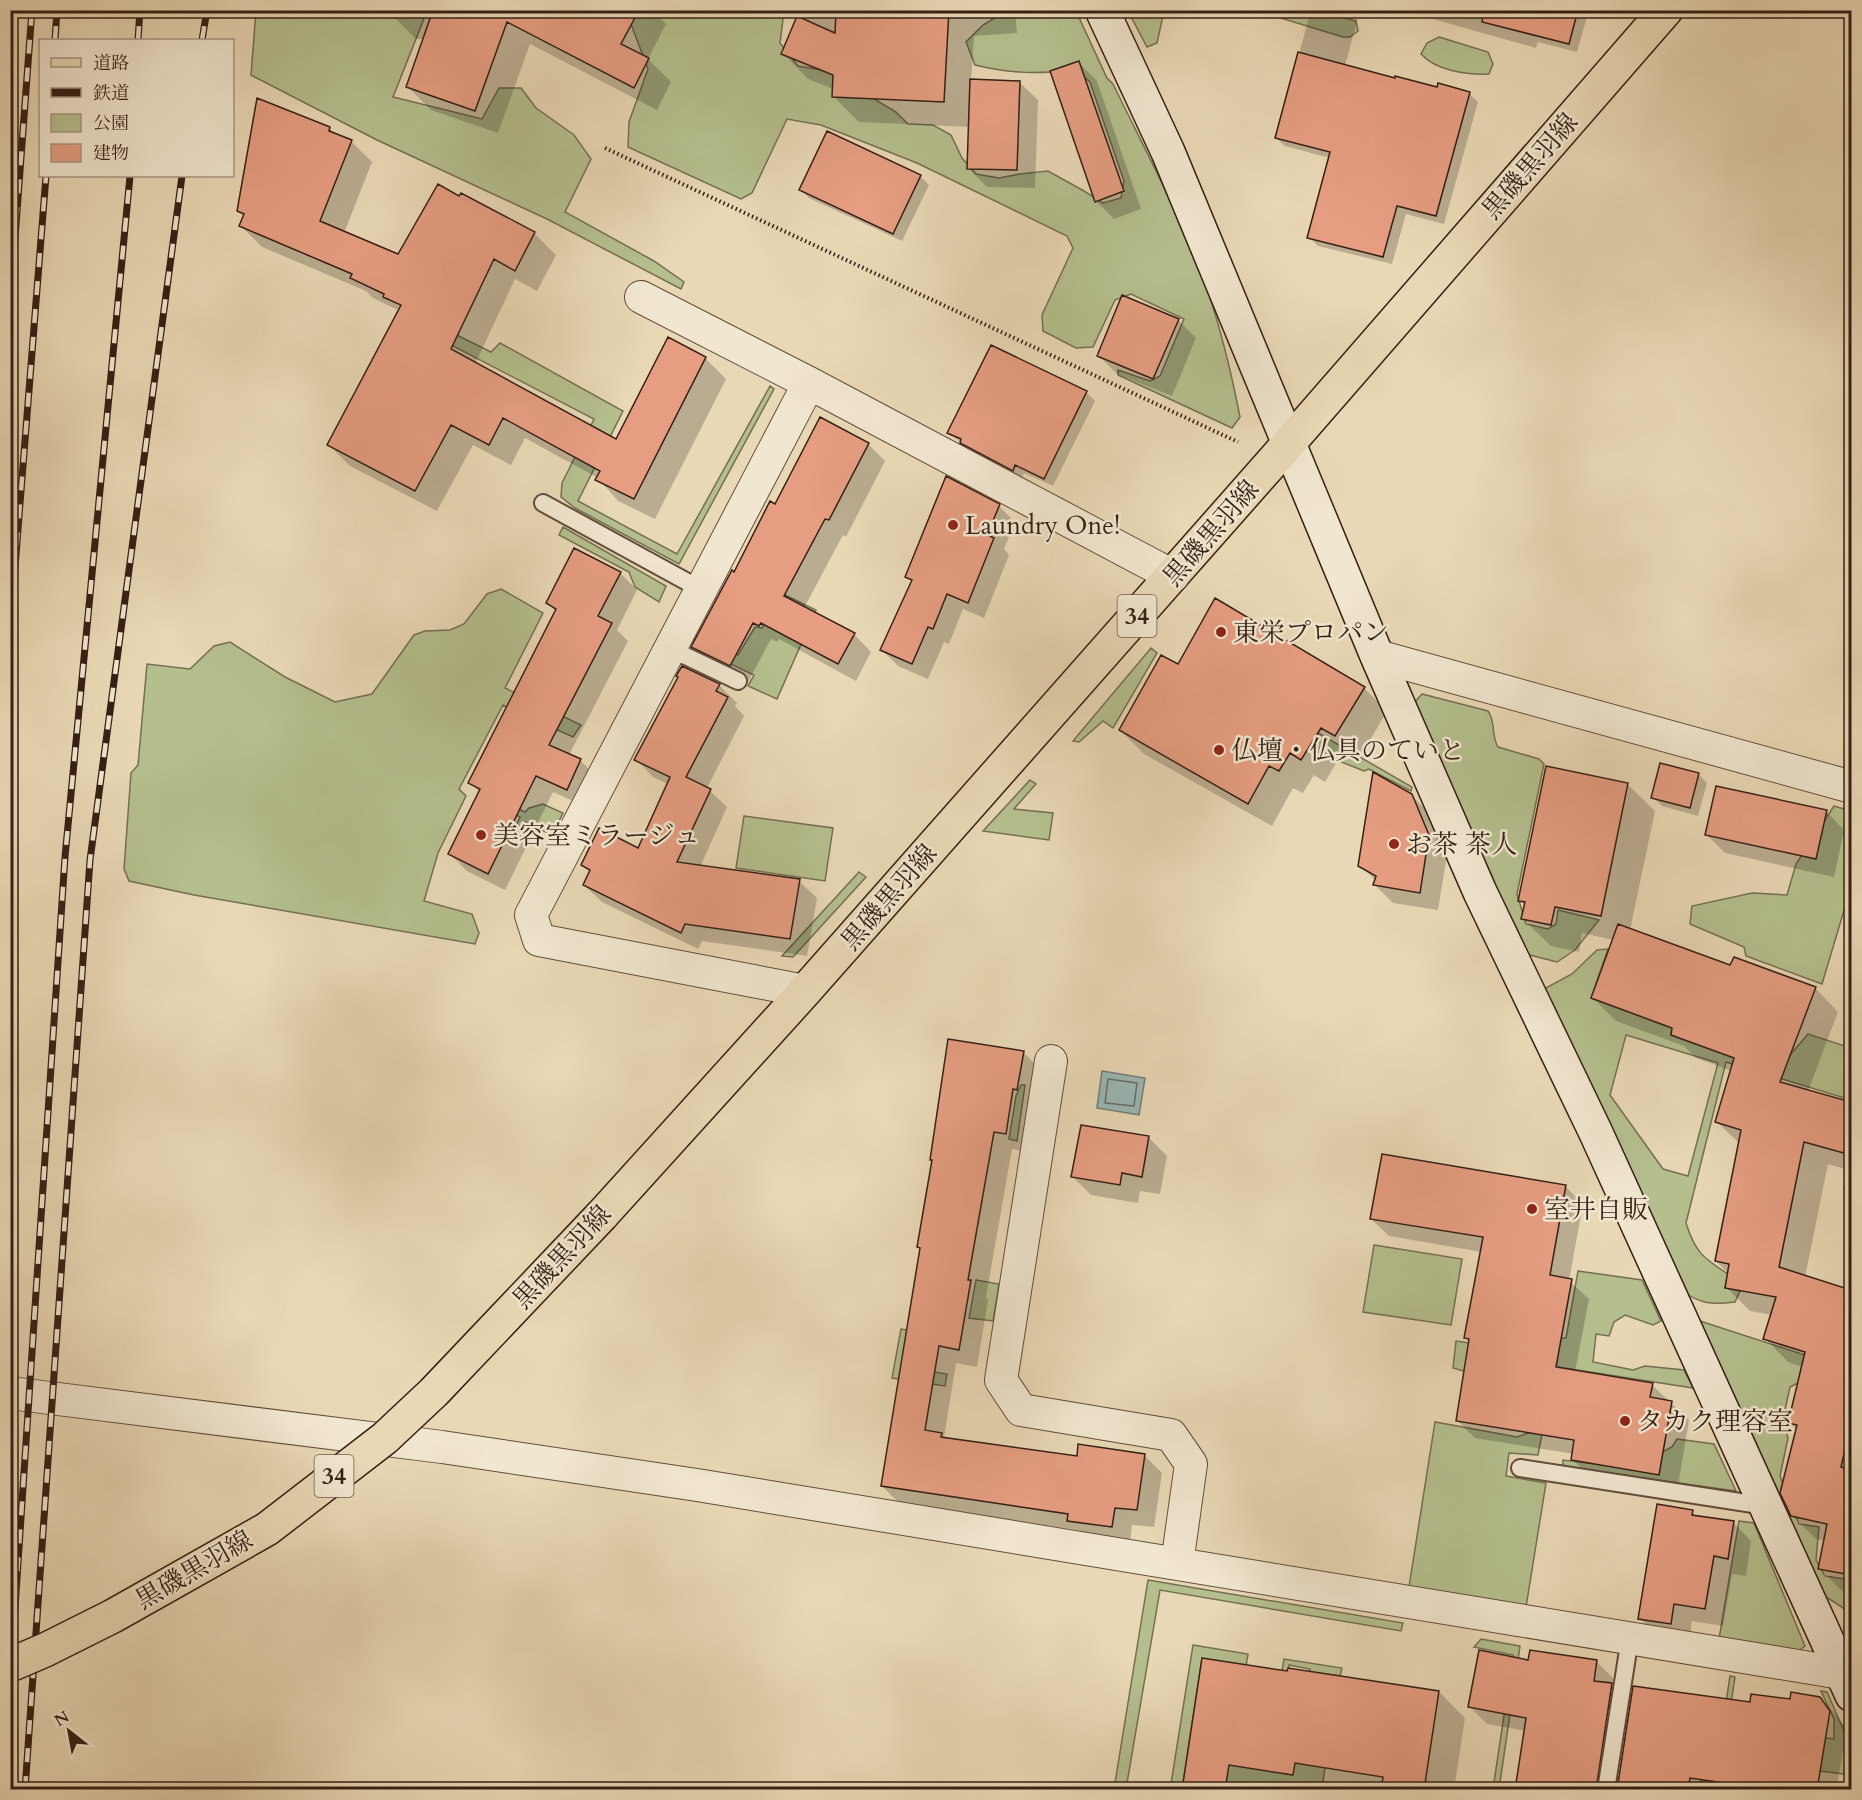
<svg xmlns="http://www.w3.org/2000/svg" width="1862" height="1800" viewBox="0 0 1862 1800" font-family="Cardo,'Noto Serif JP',serif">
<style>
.green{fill:#b5bf8e;stroke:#756f52;stroke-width:1.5;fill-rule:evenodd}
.water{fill:#9ab8b6;stroke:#727b76;stroke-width:1.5}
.shadow{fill:#0003}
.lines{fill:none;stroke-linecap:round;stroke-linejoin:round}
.shore{stroke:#686c66;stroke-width:1.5}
.building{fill:#e69d81;stroke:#351f15;stroke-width:1.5}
.lane-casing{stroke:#624d3d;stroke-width:20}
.street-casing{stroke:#624d3d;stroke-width:34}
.secondary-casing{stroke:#351f15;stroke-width:36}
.primary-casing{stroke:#351f15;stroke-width:36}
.path{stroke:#351f15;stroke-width:4;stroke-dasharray:1.5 3;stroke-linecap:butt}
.lane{stroke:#f1e6cf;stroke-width:16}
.street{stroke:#f1e6cf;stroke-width:32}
.secondary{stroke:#f1e6cf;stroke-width:33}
.primary{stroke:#e9d8b5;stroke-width:33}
.rail-casing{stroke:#351f15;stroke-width:7}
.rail{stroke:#f1e6cf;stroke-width:4.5;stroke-dasharray:14;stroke-linecap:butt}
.primary-bridge-casing{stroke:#351f15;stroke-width:36;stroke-linecap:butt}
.primary-bridge{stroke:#e9d8b5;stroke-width:33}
.poi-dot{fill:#8f2418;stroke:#f1e6cf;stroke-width:2}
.labels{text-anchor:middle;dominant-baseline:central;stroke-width:5;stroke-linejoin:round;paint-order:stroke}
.shield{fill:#f1e6cf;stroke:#6d5b4d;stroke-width:1.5}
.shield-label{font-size:24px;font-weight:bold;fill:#351f15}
.street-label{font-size:26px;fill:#351f15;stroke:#f1e6cf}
.poi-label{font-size:26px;fill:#351f15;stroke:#f1e6cf;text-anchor:start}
</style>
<rect width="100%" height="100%" fill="#e9d8b5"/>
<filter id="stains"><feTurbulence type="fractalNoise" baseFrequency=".00333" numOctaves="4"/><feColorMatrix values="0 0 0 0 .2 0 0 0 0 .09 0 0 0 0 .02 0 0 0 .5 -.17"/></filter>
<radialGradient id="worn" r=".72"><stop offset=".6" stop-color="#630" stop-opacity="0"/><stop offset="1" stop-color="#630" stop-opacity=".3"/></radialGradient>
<path class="green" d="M256 11H427L393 97 482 119 499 88H521L536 108 574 135 591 159 565 212 654 261 684 282 681 289 547 219 377 140 251 75Z
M626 11H784L780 43 798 66 828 71 896 112 908 124 933 125 951 135 962 158 976 174 999 178 1020 174 1048 171 1084 191 1103 203 1121 198 1124 181 1090 82 1075 70C1037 74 1012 74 975 65L966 42 983 25 1001 14V11H1076L1107 78 1113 84C1144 148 1179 212 1204 280 1220 325 1231 371 1240 417L1232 428 1118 375V370L1150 381 1160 376 1184 319 1131 294 1115 300 1093 347 1076 348 1043 331 1042 315 1073 248 1067 236 917 163 821 125 787 119 752 193 741 199 628 147 629 122 648 69Z
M1128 11H1164L1157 43 1147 47Z
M1258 11H1317L1356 21 1358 31 1350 37H1343Z
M1439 37 1488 52 1493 64 1489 74C1468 75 1436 71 1421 54L1427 43Z
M402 308 491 352 500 343 623 411 578 501 677 554 770 386 774 389 679 564 575 508 561 497 562 483 594 419 397 317Z
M563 527 666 586 659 602 635 587 629 572 559 535Z
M501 589 543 613 505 688 581 725 573 737 503 705 459 789 466 796 438 853 424 901 472 914 479 933 475 944 194 895 129 881 124 869 131 773 138 765 147 664 190 669 214 646 230 642 285 677 335 702 372 694 414 635 425 631 450 630 464 624 487 594Z
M781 593 816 610 777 699 748 686 754 675 699 649 691 633 738 655 755 627 762 628Z
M1151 648 1157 653 1113 728 1103 721 1079 742 1073 741Z
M1245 691 1412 787 1411 791 1369 769 1364 771 1314 751 1306 739Z
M1422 694 1488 711C1496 722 1491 736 1498 747L1539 759 1544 764 1517 894 1526 924 1548 929 1556 924 1558 910 1599 920 1575 950 1557 962 1526 954 1413 704Z
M1030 780 1036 784 1014 809 1053 813 1049 840 983 831Z
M499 800 525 812 529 808 543 804 563 813 552 835 525 822 514 839 509 840 520 817 498 805Z
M1834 806 1851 811V887L1822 984 1746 956 1744 947 1690 924 1692 906 1752 893 1787 895 1796 864Z
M744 816 833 828 825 881 736 868Z
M859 872 866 877 793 957 782 956Z
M1608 949 1591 998 1672 1028 1671 1035 1707 1048 1715 1027 1790 1055 1808 1034 1851 1048V1100L1726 1062 1686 1223C1695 1252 1703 1258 1728 1274L1725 1288 1740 1291 1735 1302C1712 1305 1701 1304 1682 1291L1544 989 1572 974 1597 950ZM1626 1035 1718 1063 1688 1176 1663 1169 1610 1095Z
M1021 1085H1025L1017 1141 1009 1139 1016 1096Z
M1851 1173V1224L1844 1187Z
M1374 1245 1462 1259 1451 1325 1363 1312Z
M1578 1271 1642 1280 1661 1321 1653 1325 1625 1315 1614 1322 1609 1336 1596 1334 1593 1362 1633 1370 1645 1366 1684 1370 1693 1388 1475 1354 1471 1373 1453 1368 1456 1341 1510 1349 1520 1336 1566 1338Z
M976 1280 999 1284 993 1321 969 1318Z
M1693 1320 1700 1321 1851 1370V1394L1800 1382 1790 1387 1783 1419 1788 1438 1780 1476 1799 1524 1819 1527 1816 1560 1825 1576 1851 1580V1613L1820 1593Z
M901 1329 907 1330 902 1367 947 1374 945 1386 892 1378Z
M1546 1414 1538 1455 1509 1453 1506 1476 1546 1483 1526 1607 1409 1587 1435 1422 1517 1437 1534 1431Z
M1677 1439 1714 1444 1736 1491 1563 1467V1460L1618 1467 1656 1455 1672 1447Z
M1739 1521 1754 1523 1805 1646 1796 1653 1719 1639Z
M1148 1580 1403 1623 1401 1631 1160 1590 1126 1789H1114Z
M1481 1639 1520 1646 1499 1789H1493L1513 1655 1474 1647Z
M1193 1645 1248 1654 1244 1678 1280 1683 1284 1659 1342 1668 1340 1676 1318 1673 1325 1768 1322 1789H1225L1202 1658 1182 1789 1170 1790ZM1289 1665 1310 1669 1292 1775 1271 1771Z
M1730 1676 1735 1677 1718 1789 1700 1790 1703 1763 1717 1764Z
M1821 1691 1827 1692 1851 1747V1775L1804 1769 1809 1736 1834 1739V1719Z"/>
<path class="water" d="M1102 1071 1145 1078 1139 1115 1097 1108Z"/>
<path class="shadow" d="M393 10H653L666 24 648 59 671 82 657 110 530 44 498 133 431 110 408 87 425 39H416L393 16Z
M801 10H1015L1017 33 974 36 971 80 1019 82 1038 100 1035 188 987 187 969 169 970 127 859 122 833 96V89L808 79 783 53Z
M1311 10H1360L1345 66 1438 89 1469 93 1478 102 1444 224 1406 214 1392 264 1318 246 1309 237 1330 158 1285 146 1276 138Z
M1401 10H1589L1577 52 1538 42 1536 48Z
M1079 63 1097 81 1141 209 1114 219 1096 201Z
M329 128 337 135 351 141 372 162 344 233 399 256 461 195 535 234 556 255 537 291 515 279 475 364 617 441 705 358 726 379 655 519 618 501 598 478 525 438 511 465 473 445 437 511 350 466 329 445 400 311 373 298 366 291 262 247 241 226 245 217 238 210Z
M920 176 929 185 902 241 809 198 800 189Z
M1178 320 1196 338 1172 396 1117 374 1098 355Z
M1086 392 1095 401 1053 486 1024 473 1022 478 971 451 949 433Z
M868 444 885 461 846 537 843 535 804 608 854 634 871 652 856 681 779 639 777 642 771 639 748 682 710 664 693 647 776 506Z
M999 506 1015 522 1004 549 1009 555 984 618 963 609 949 644 944 642 928 679 898 666 882 650 913 582 907 577Z
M620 573 637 590 617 630 628 641 569 755 580 760 597 777 584 806 553 792 505 890 467 871 450 854 480 793 470 782 556 612 548 603Z
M1178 667 1364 688 1387 711 1359 759 1344 750 1325 782 1314 775 1303 793 1293 788 1272 826 1144 754 1120 730Z
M719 685 737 703 735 706 744 716 707 788 727 807 700 867 799 881 817 898 807 956 702 941 698 949 602 902 584 885 590 872 582 865 639 850 668 784 653 777 636 759Z
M1698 774 1707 783 1698 816 1662 806 1653 797Z
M1627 784 1655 811 1630 930 1731 967 1815 988 1838 1012 1808 1091 1852 1104V1171L1828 1164 1805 1277 1852 1292V1594L1843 1592 1820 1569 1825 1541 1816 1539 1792 1515 1797 1430 1790 1422 1803 1367 1788 1362 1765 1338 1772 1315 1750 1311 1726 1287 1729 1274 1716 1261 1740 1144 1717 1122 1732 1071 1696 1058 1684 1046 1616 1021 1592 997 1614 940 1582 933 1579 952 1551 946 1523 919 1526 906 1520 900Z
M1411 795 1430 814 1447 855 1438 910 1393 903 1375 885 1376 881 1360 865Z
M1826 811 1844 830 1834 877 1725 853 1707 835Z
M1023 1052 1041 1070 1023 1151 1012 1149 986 1297 988 1300 977 1367 956 1363 944 1438 1078 1458 1144 1455 1162 1473 1154 1527 1132 1525 1130 1544 1087 1538 1079 1530 900 1504 882 1486 921 1249Z
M1082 1127 1149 1138 1167 1156 1160 1194 1140 1191 1138 1203 1091 1195 1073 1177Z
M1565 1186 1583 1204 1569 1281 1589 1299 1575 1372 1652 1385 1689 1420 1677 1492 1591 1478 1573 1460 1574 1454 1475 1438 1457 1420 1470 1342 1466 1338 1482 1252 1389 1236 1371 1219Z
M1692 1512 1697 1517 1733 1522 1751 1541 1746 1576 1732 1574 1723 1626 1692 1621 1689 1642 1658 1637 1640 1618Z
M1203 1660 1439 1692 1465 1718 1454 1790H1183Z
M1596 1661 1613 1678 1612 1686 1629 1702 1615 1790H1516L1526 1731 1487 1724 1470 1707 1530 1662Z
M1819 1698 1837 1716 1847 1729 1836 1790H1618L1751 1704Z"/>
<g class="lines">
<path class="shore" d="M1108 1079 1137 1083 1134 1106 1105 1103Z"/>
</g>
<path class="building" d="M433 10H639L621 44 649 58 634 88 507 22 475 111 406 87Z
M855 10H949L944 102 832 97 833 75 781 54 797 16 835 33 836 12 855 13Z
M1484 10H1578L1569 44 1482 22Z
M1298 52 1395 78V76L1437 87 1438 83 1470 92 1436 216 1397 206 1383 257 1307 238 1330 152 1275 138Z
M1079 61 1124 191 1095 202 1050 71Z
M970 79 1020 81 1017 170 967 169Z
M257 98 330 127 329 131 352 140 320 221 398 254 438 184 459 196 461 193 535 232 515 271 494 259 451 349 616 439 668 337 706 357 634 499 595 480 600 471 503 418 489 445 451 425 415 491 327 445 401 305 383 297 384 294 350 278 352 274 239 226 244 214 237 211Z
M827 131 921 175 893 234 799 190Z
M1122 295 1179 319 1153 379 1097 356Z
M991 345 1087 391 1044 479 1015 465 1013 471 960 443 961 439 947 433Z
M820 417 869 443 829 520 825 519 784 596 855 633 838 664 761 623 759 626 753 623 730 666 691 647 732 570 734 572 770 501 775 504Z
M946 476 1000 504 987 535 994 538 968 603 947 594 933 629 928 627 912 664 880 650 912 580 905 577Z
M574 548 621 572 598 616 612 623 549 745 581 759 567 790 536 776 488 874 448 854 480 789 468 783 556 609 546 603Z
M1215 598 1365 687 1335 736 1321 728 1301 760 1290 753 1279 771 1269 766 1248 804 1119 730 1161 655 1178 664Z
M682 666 720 684 716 691 728 697 686 777 711 789 677 862 800 879 790 939 685 924 681 933 583 885 590 870 581 865 599 828 638 848 670 777 634 760 678 677 676 676Z
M1660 763 1699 773 1690 808 1651 798Z
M1546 766 1628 783 1601 916 1555 907 1551 925 1521 919 1525 902 1518 901Z
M1373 772 1412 794 1429 835 1420 893 1373 885 1376 876 1358 866Z
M1716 786 1827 810 1816 859 1705 835Z
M1618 924 1730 965 1734 957 1816 987 1780 1082 1851 1102V1155L1804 1142 1779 1267 1851 1290V1423L1841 1467 1851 1470V1575L1818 1569 1827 1524 1791 1516 1780 1493 1797 1425 1788 1423 1805 1352 1763 1339 1776 1297 1725 1288 1729 1264 1715 1261 1741 1130 1715 1122 1734 1058 1671 1035 1672 1028 1591 998Z
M948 1039 1024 1051 1017 1090 1013 1089 1006 1134 994 1132 968 1280H971L959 1350 939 1346 925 1430 942 1433 941 1437 1077 1456 1078 1444 1145 1454 1137 1510 1115 1508 1112 1527 1067 1521 1068 1514 881 1486 920 1248 917 1247 932 1160H930Z
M1081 1125 1149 1136 1142 1177 1122 1173 1120 1185 1071 1177Z
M1382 1154 1566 1185 1550 1275 1572 1279 1556 1367 1653 1383 1650 1397 1672 1401 1659 1475 1571 1460 1574 1440 1456 1421 1469 1339 1464 1338 1483 1237 1370 1219Z
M1657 1504 1693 1510 1692 1515 1734 1521 1728 1559 1714 1556 1705 1609 1674 1604 1671 1624 1638 1619Z
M1479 1650 1528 1660 1530 1650 1597 1660 1594 1681 1612 1683 1596 1790H1515L1526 1718 1468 1707Z
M1202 1658 1287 1671 1288 1668 1439 1691 1424 1790H1381L1383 1777 1295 1763 1293 1775 1229 1765 1225 1790H1182Z
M1633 1686 1750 1702 1751 1694 1790 1699 1791 1692 1820 1697 1830 1711 1817 1790H1772L1690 1778 1688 1790H1617Z"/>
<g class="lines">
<defs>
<path id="lane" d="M543 503 702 590
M671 649 738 681
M1520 1468 1766 1506
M1606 1790 1630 1638"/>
<path id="street" d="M641 297 809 383 1173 576
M1377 656 1852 787
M805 991 539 940 531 915 809 383
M1051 1061 1001 1380 1021 1410 1171 1435 1191 1464 1177 1564
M10 1393 442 1447 697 1485 1841 1673"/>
<path id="secondary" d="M1102 10 1168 152 1377 656 1480 892 1596 1133 1852 1695"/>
<path id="primary" d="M602 1215 805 991 1275 459 1666 10"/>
</defs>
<use href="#lane" class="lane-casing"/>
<use href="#street" class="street-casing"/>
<use href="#secondary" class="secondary-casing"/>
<use href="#primary" class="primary-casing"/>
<path class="path" d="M605 148 1238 442"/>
<use href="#lane" class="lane"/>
<use href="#street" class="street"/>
<use href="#secondary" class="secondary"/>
<use href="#primary" class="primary"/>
<defs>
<path id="rail" d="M55 40 57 10
M138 40 140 10
M202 40 207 10
M10 305 32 10
M10 630 46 176
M10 1683 65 857 130 176
M25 1790 90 860 182 176"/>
</defs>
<use href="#rail" class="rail-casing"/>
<use href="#rail" class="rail"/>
<defs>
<path id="primary-bridge" d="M10 1665 45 1650 113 1616 267 1529 385 1438 434 1392 602 1215"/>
</defs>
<use href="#primary-bridge" class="primary-bridge-casing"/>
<use href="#primary-bridge" class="primary-bridge"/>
</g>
<g class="poi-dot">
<circle cx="953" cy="525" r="6"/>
<circle cx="1221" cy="632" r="6"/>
<circle cx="1219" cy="750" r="6"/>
<circle cx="481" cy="835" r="6"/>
<circle cx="1394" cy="844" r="6"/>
<circle cx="1532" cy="1209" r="6"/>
<circle cx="1625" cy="1421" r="6"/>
</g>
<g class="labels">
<g class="shield">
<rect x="1117.5" y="595" width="39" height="42" rx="4.5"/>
<rect x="314.5" y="1455" width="39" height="42" rx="4.5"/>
</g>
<g class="shield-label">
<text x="1137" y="616">34</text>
<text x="334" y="1476">34</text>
</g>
<g class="street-label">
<text transform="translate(1530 166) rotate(-49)">黒磯黒羽線</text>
<text transform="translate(1211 533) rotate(-49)">黒磯黒羽線</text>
<text transform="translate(889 897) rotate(-49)">黒磯黒羽線</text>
<text transform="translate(562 1257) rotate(-47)">黒磯黒羽線</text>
<text transform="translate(194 1570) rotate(-30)">黒磯黒羽線</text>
</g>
<g class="poi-label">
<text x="965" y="525">Laundry One!</text>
<text x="1233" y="632">東栄プロパン</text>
<text x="1231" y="750">仏壇・仏具のていと</text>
<text x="493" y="835">美容室ミラージュ</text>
<text x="1406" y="844">お茶 茶人</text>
<text x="1544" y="1209">室井自販</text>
<text x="1637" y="1421">タカク理容室</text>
</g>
</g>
<rect width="1862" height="1800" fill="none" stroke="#e9d8b5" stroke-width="36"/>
<rect x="12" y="12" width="1838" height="1776" fill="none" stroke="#351f15" stroke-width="3"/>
<rect x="18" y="18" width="1826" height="1764" fill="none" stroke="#351f15" stroke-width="1.5"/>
<rect x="39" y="39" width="195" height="138" fill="#f1e6cf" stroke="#a69685" stroke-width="1.5"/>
<rect x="51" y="58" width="30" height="9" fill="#e9d8b5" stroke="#a69685" stroke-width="1.5"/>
<text x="93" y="69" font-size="18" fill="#351f15">道路</text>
<rect x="51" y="88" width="30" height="9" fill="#351f15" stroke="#a69685" stroke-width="1.5"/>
<text x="93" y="99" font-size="18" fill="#351f15">鉄道</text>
<rect x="51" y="114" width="30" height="18" fill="#b5bf8e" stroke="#a69685" stroke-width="1.5"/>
<text x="93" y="129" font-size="18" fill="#351f15">公園</text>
<rect x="51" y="144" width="30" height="18" fill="#e69d81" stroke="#a69685" stroke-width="1.5"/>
<text x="93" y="159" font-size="18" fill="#351f15">建物</text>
<g transform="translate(69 1731) rotate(329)" stroke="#f1e6cf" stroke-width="4.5" paint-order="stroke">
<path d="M0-4.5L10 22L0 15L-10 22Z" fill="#351f15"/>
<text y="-9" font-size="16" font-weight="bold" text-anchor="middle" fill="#351f15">N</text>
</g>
<rect width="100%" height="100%" filter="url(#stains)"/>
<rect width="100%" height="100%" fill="url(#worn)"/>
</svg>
